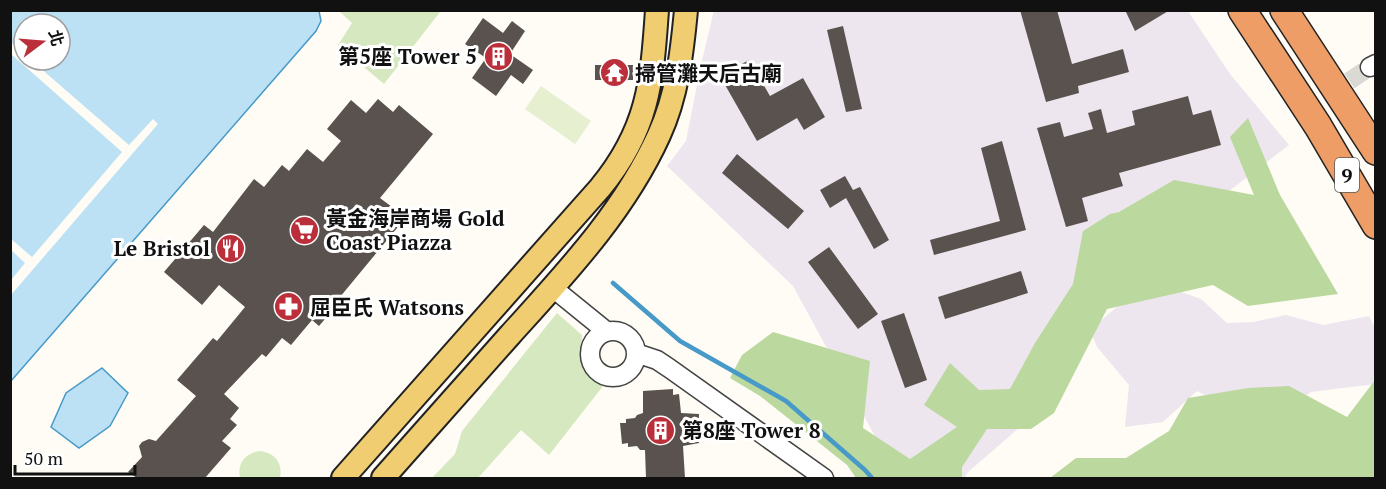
<svg xmlns="http://www.w3.org/2000/svg" width="1386" height="489" viewBox="0 0 1386 489" font-family="'PT Serif','Noto Sans TC',serif">
<style>
.industrial{fill:#ede6ee}
.green{fill:#d6e8bf}
.forest{fill:#bbd89f}
.pitch{fill:#e6f0d1}
.water{fill:#bce1f4;stroke:#4799c7;stroke-width:1.5;fill-rule:evenodd}
.pier{fill:#fefcf5}
.lines{fill:none;stroke-linecap:round;stroke-linejoin:round}
.stream{stroke:#4799c7;stroke-width:4.5}
.building{fill:#59524e}
.minor-tunnel{stroke:#dad9d3;stroke-width:18;stroke-dasharray:18 9;stroke-linecap:butt}
.minor-casing{stroke:#444;stroke-width:21}
.major-casing{stroke:#222;stroke-width:26}
.highway-casing{stroke:#222;stroke-width:30}
.minor{stroke:#fff;stroke-width:18}
.major{stroke:#f1cd72;stroke-width:22}
.highway{stroke:#ed9d65;stroke-width:27}
.labels{text-anchor:middle;dominant-baseline:central;stroke-width:6;stroke-linejoin:round;paint-order:stroke}
.shield{fill:#fff;stroke:#585858;stroke-width:1.5}
.shield-label{font-size:20px;font-weight:bold;fill:#111}
.poi-label{font-size:21px;font-weight:bold;fill:#111;stroke:#fff;text-anchor:start}
</style>
<rect width="100%" height="100%" fill="#fefcf5"/>
<path class="industrial" d="M714 10 1188 11 1230 74 1289 145 1138 261 1067 305 1057 395 967 473 965 478H894L876 438 793 286 667 166 686 141 701 65Z
M1148 280 1201 299 1227 323 1253 322 1286 315 1323 325 1369 316 1375 328V384L1311 392 1288 408 1237 412 1197 391 1163 422 1125 427 1129 385 1097 347 1090 330Z"/>
<path class="green" d="M439 11 440 12 384 84 338 45 352 23 339 11Z
M557 313 582 335C580 367 575 367 603 386L549 455 521 430 478 478H432L455 454 462 431Z
M260 451C275 453 283 463 280 478H240C237 464 245 453 260 451Z"/>
<path class="forest" d="M1248 118 1280 195 1338 294 1248 306 1213 285 1107 309 1054 413 1031 429H987L962 467V478H856L847 465 760 396 730 378 742 355 773 332 870 361 863 428 910 459 957 427 924 405 950 363 979 390 1010 389 1035 343 1073 284 1083 231 1110 214 1119 212 1174 180 1254 195 1230 137Z
M1375 380V478H1050L1076 458H1126L1169 431 1188 398 1248 388 1289 386 1347 417Z"/>
<path class="pitch" d="M541 86 591 121 575 144 525 109Z"/>
<path class="water" d="M11 11H319L321 21 316 31 11 381ZM24 24H60V60H24Z
M102 368 128 393 110 426 79 448 51 427 66 393Z"/>
<path class="pier" d="M11 42 24 54V60H31L129 145 153 119 158 124 11 295V280L25 263 11 250V239L32 257 122 152 11 54Z"/>
<g class="lines">
<path class="stream" d="M613 283 680 341 786 401 865 470 872 478"/>
</g>
<path class="building" d="M1020 10H1057L1072 64 1123 49 1129 72 1078 86 1079 93 1046 102Z
M1125 10H1170L1135 31Z
M483 18 503 33 512 21 525 31 510 54 533 70 523 84 511 75 496 96 472 78 486 58 465 44Z
M843 26 862 109 846 112 827 30Z
M749 60 770 96 803 78 825 117 804 130 797 118 757 141 720 76Z
M595 65H633V80H595Z
M1188 96 1193 115 1211 110 1221 145 1119 173 1123 186 1082 198 1088 221 1066 227 1037 128 1060 122 1064 137 1093 129 1088 113 1101 109 1107 133 1135 125 1132 111Z
M378 99 393 112 399 105 433 134 380 198 392 207 389 211 402 222 340 297 342 299 319 326 312 320 291 345 282 338 266 357 262 354 224 394 239 408 230 419 237 425 222 441 231 448 205 478H137L128 472 142 457 139 446 142 442 149 439 156 441 196 396 177 380 213 338 217 341 245 307 219 285 202 305 164 272 204 225 213 232 254 179 264 187 282 165 289 171 307 149 323 162 341 141 327 129 351 100 366 113Z
M1002 141 1026 230 934 255 930 240 1000 221 981 148Z
M737 154 804 211 788 229 722 173Z
M845 176 853 190 860 187 889 240 874 249 846 198 830 208 820 190Z
M829 247 878 314 858 329 808 262Z
M1021 271 1028 293 945 319 938 297Z
M904 313 927 380 905 388 881 321Z
M673 389V395L679 394 681 413 699 414V443L683 446 685 478H646L645 450H640L637 446 628 447V443L622 444 620 423H626V419L635 418 637 415 643 413V391Z"/>
<g class="lines">
<path class="minor-tunnel" d="M1327 96 1370 67"/>
<defs>
<path id="minor" d="M1370 67 1376 64
M553 288 606 331
M590 354a23 23 0 1 1 46 0a23 23 0 1 1-46 0Z
M636 353 657 360 669 368 824 478"/>
<path id="major" d="M343 478 600 188C648 130 652 83 657 10
M383 478C425 431 467 383 510 335 566 273 624 212 659 135 677 96 682 53 686 10"/>
<path id="highway" d="M1242 10 1318 126 1376 225
M1284 10 1376 151"/>
</defs>
<use href="#minor" class="minor-casing"/>
<use href="#major" class="major-casing"/>
<use href="#highway" class="highway-casing"/>
<use href="#minor" class="minor"/>
<use href="#major" class="major"/>
<use href="#highway" class="highway"/>
</g>
<defs>
<symbol id="building-disc" viewBox="-11 -11 22 22"><circle r="9.5" fill="#bb2f3b" stroke="#fff"/><path d="M-4-6H4V6H1V3H-1V6H-4ZM-2.5-4.3h1.7v1.8h-1.7ZM.8-4.3h1.7v1.8H.8ZM-2.5-1h1.7V.8h-1.7ZM.8-1h1.7V.8H.8Z" fill="#fff"/></symbol>
<symbol id="temple-disc" viewBox="-11 -11 22 22"><circle r="9.5" fill="#bb2f3b" stroke="#fff"/><path d="M0-6L5-2H3V0L6.5 2.5H4V6H1.5V3h-3V6H-4V2.5H-6.5L-3 0V-2H-5Z" fill="#fff"/></symbol>
<symbol id="supermarket-disc" viewBox="-11 -11 22 22"><circle r="9.5" fill="#bb2f3b" stroke="#fff"/><path d="M-6-5.5h2.5l.6 2H6L4.5 2H-2.5L-4.4-4H-6ZM-1.5 3.2a1.3 1.3 0 1 0 .1 0ZM3 3.2a1.3 1.3 0 1 0 .1 0Z" fill="#fff"/></symbol>
<symbol id="restaurant-disc" viewBox="-11 -11 22 22"><circle r="9.5" fill="#bb2f3b" stroke="#fff"/><path d="M-5-6h1v4h1v-4h1v4h1v-4h1v5L-1.5 .5V6h-2V.5L-5-1ZM5-6V6H3V1.5H1.5Q1.5-4 5-6Z" fill="#fff"/></symbol>
<symbol id="pharmacy-disc" viewBox="-11 -11 22 22"><circle r="9.5" fill="#bb2f3b" stroke="#fff"/><path d="M-2-6h4v4h4v4h-4v4h-4v-4h-4v-4h4Z" fill="#fff"/></symbol>
</defs>
<g fill-rule="evenodd">
<use href="#building-disc" x="482" y="40" width="33" height="33"/>
<use href="#temple-disc" x="598" y="56" width="33" height="33"/>
<use href="#supermarket-disc" x="288" y="214" width="33" height="33"/>
<use href="#restaurant-disc" x="214" y="232" width="33" height="33"/>
<use href="#pharmacy-disc" x="272" y="290" width="33" height="33"/>
<use href="#building-disc" x="644" y="414" width="33" height="33"/>
</g>
<g class="labels">
<rect class="shield" x="1335" y="158" width="24" height="34" rx="4.5"/>
<g class="shield-label">
<text x="1347" y="175">9</text>
</g>
<g class="poi-label">
<text x="477" y="56" text-anchor="end">第5座 Tower 5</text>
<text x="635" y="73">掃管灘天后古廟</text>
<text x="326" y="218">黃金海岸商場 Gold<tspan x="326" dy="24">Coast Piazza</tspan></text>
<text x="210" y="248" text-anchor="end">Le Bristol</text>
<text x="310" y="307">屈臣氏 Watsons</text>
<text x="682" y="430">第8座 Tower 8</text>
</g>
</g>
<rect width="1386" height="489" fill="none" stroke="#111111" stroke-width="24"/>
<g transform="translate(42 42) rotate(74)"><circle r="28" fill="#ffffff" stroke="#a0a0a0" stroke-width="1.5"/>
<path d="M0-4.5L10 22L0 15L-10 22Z" fill="#bb2f3b"/>
<text y="-9" font-size="16" font-weight="bold" text-anchor="middle" fill="#111111">北</text>
</g>
<path d="M15 465v9h120v-9" fill="none" stroke="#111111" stroke-width="3"/>
<text x="24" y="465" font-size="18" fill="#111111" stroke="#ffffff" stroke-width="4.5" paint-order="stroke">50 m</text>
</svg>
